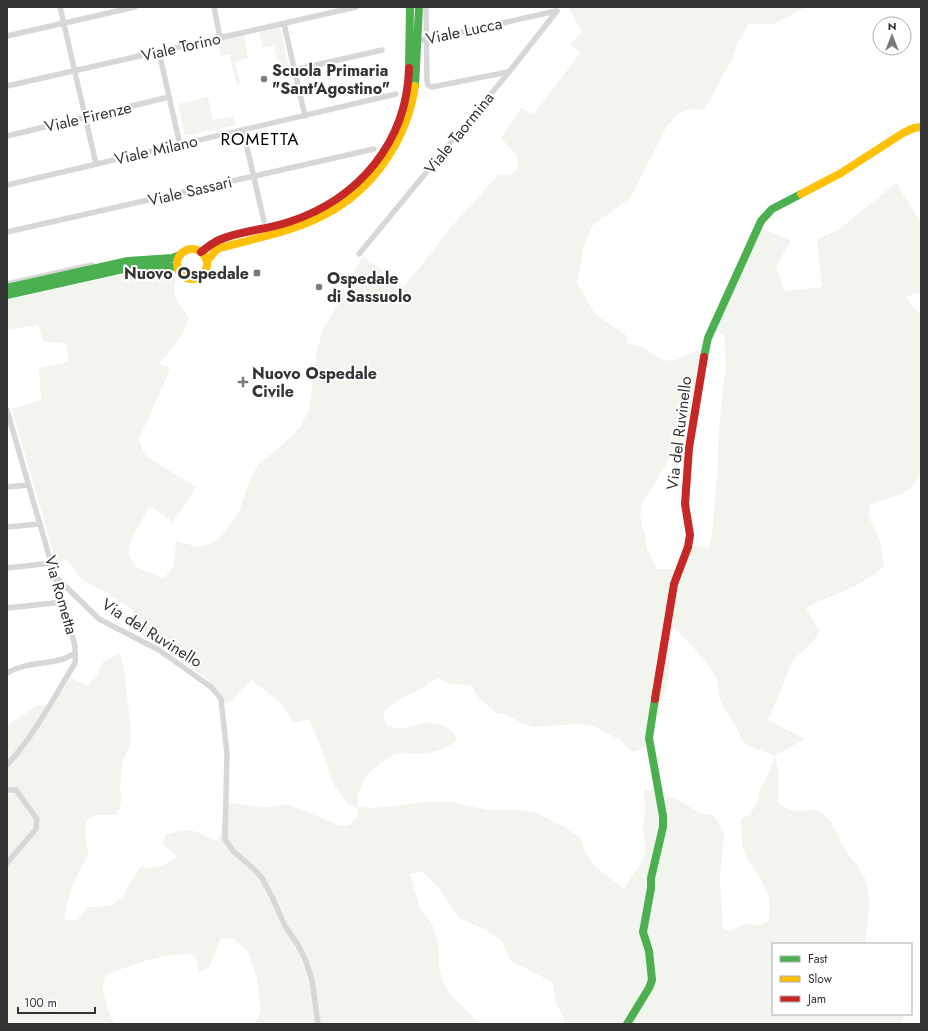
<svg xmlns="http://www.w3.org/2000/svg" width="928" height="1031" viewBox="0 0 928 1031" font-family="Jost,sans-serif">
<style>
.green{fill:#f1f5ed;fill-rule:evenodd}
.lines{fill:none;stroke-linecap:round;stroke-linejoin:round}
.street{stroke:#d7d7d7;stroke-width:5.5}
.fast{stroke:#4caf50;stroke-width:8}
.slow{stroke:#ffc107;stroke-width:8}
.jam{stroke:#c62828;stroke-width:8}
.poi-dot{fill:#7a7a7a;stroke:#fff;stroke-width:1.5}
.labels{text-anchor:middle;dominant-baseline:central;stroke-width:4;stroke-linejoin:round;paint-order:stroke}
.street-label{font-size:16px;fill:#333;stroke:#fff}
.poi-label{font-size:16px;font-weight:bold;fill:#333;stroke:#fff;text-anchor:start}
.neighbourhood-label{font-size:17px;letter-spacing:1px;fill:#000;stroke:#fff}
</style>
<rect width="100%" height="100%" fill="#fff"/>
<path class="green" d="M568 7H814H806L774 24H749L736 45 732 60 719 82 714 93 703 110 690 109 679 113 667 126 630 198 593 225 583 248 582 258 577 283 595 314 627 336V343L641 347 663 360 673 361 699 350 698 366 689 425 680 430 681 440 642 504 640 514 642 525 645 536 647 549 655 564 656 569H682L690 544 708 548 712 535 714 511 718 464V445L721 407 726 366 724 334 708 330 757 226 791 241 776 266 784 291 822 287 817 239 837 231 896 183 921 222V294L915 293 907 297 910 304 921 315V471L911 489 902 494 870 504 868 515 880 541 884 566C863 587 832 594 806 608L820 631 814 640 793 660 768 720 805 739 775 756 779 773 778 803C785 808 790 810 798 811 807 812 814 807 822 813 833 821 837 834 843 846 849 856 857 864 863 874 873 891 868 921 865 940L867 944H773V1014H905V1017L900 1024H565C565 1015 558 1010 556 1002 555 995 555 989 552 982L511 961 501 940 484 929 459 918 450 905 439 888 422 871 410 874 420 908 433 926 439 948V968L444 984 452 996 479 1024H254L261 1012 257 979 248 951 234 939 221 938 209 968 199 972 195 955C167 951 132 965 106 975 105 978 103 981 103 984 103 993 109 1018 115 1024H7V726L36 706 54 704 70 678 88 686 98 673 103 662 120 653 124 670 131 730V743L123 760 121 774 120 789 122 798 120 807 116 815H95L87 820C85 832 84 842 89 854 77 873 65 898 65 920L75 921 88 907 110 906 122 897 140 867C157 869 164 866 178 857L162 843 166 834C191 828 191 828 215 841L220 837 225 802 261 807H269L287 804 336 824 348 826 357 817 358 808 347 803 334 786 322 750 309 719 294 723 280 702 251 680 232 701 220 705 219 696 207 679 186 664 167 648 128 627 134 610 118 601 108 593 82 580 67 560 56 563 12 409 41 400 39 368 68 362 67 344 43 341 38 325 7 330V300L126 274 170 271C181 281 171 287 175 297 177 305 186 310 188 318 190 328 166 357 158 364L166 366 170 370 139 439 142 450 149 458 196 487 173 522 152 507 149 508 132 537 129 547V554L134 565 139 569 164 578 174 566 176 541 198 547 207 545 217 540 224 533 239 511 252 475 260 463 288 440 300 427 309 410 317 351 323 329 351 282V278L363 256 404 287 452 226 498 175H510L517 170 518 157 501 138 521 108 534 114 581 52 570 44 582 32ZM673 627 693 647 712 671 718 682 719 695 724 708 738 730 744 744 775 756 768 775 760 788 758 800 750 815 741 818C741 829 741 841 744 852 746 857 751 863 754 868 767 889 772 897 768 922L759 925 743 924 731 931 723 930 720 879 724 835 719 823 712 814H701L684 803 661 793 644 790 645 809 643 829 646 853 640 865 627 883 624 889 597 868 585 852 581 839 566 828 537 813 521 810H487L453 802H422L395 806 374 808 358 807C356 796 358 794 362 784 367 775 372 769 380 764 384 761 389 757 393 755 401 752 410 754 418 754 431 753 447 750 457 740L452 731 442 725 427 722 399 729 387 725 383 718 386 709 396 701 424 687 438 677 448 683 472 686 478 697 496 713 507 715 523 724 535 727 576 724 593 726 620 740 633 752 650 746 655 717 665 691 669 675 671 640Z
M280 27 290 73 281 74 274 46 263 48 259 32Z
M244 35 248 58 235 62 240 84 237 85 229 54 221 56 217 40Z
M208 97 213 120 234 116 236 125 185 136 178 104Z"/>
<g class="lines">
<path class="street" d="M60 7 96 164
M214 7 220 38
M426 7 427 81 428 85 432 87 508 72
M284 24 305 116
M7 36 135 7
M417 40H427L556 11
M159 52 180 145
M294 70 382 50
M7 86 356 7
M243 130 264 221
M7 136 169 97
M7 185 396 94
M7 232 374 149
M359 254 509 72 557 11
M7 284 92 265 97 268
M7 410C29 489 53 567 75 646 75 652 76 657 75 663 55 696 33 737 7 765
M7 487 28 485
M7 527 40 524
M7 568 52 563
M57 578 99 619 159 650 211 687 221 699 227 754 225 839 233 851 256 871 262 878 273 899 285 926 298 945 306 961 312 980 318 1024
M7 608 63 602
M7 673C26 662 43 665 63 659 67 658 71 655 75 653
M7 790H16L37 819 36 829 7 863"/>
<path class="fast" d="M409 68 410 7
M415 86 419 7
M7 288 128 261 172 258 180 255
M7 295 128 268 168 266 178 267
M704 357 708 338 761 221 772 209 801 194
M627 1024 649 988 652 980 649 951 643 932 651 888V878L663 827V816L649 738 655 699"/>
<path class="slow" d="M801 194 841 173 903 133 914 128 921 127
M177 264a15 15 0 1 1 30 0a15 15 0 1 1-30 0Z
M207 261 216 250 220 248C255 238 292 232 324 215 373 190 407 140 415 86"/>
<path class="jam" d="M201 252C207 248 212 243 219 240 241 230 266 230 289 222 359 199 407 142 409 68
M655 699 674 584 688 547 690 535 685 504 689 448 704 357"/>
</g>
<g class="poi-dot">
<circle cx="264" cy="79" r="4"/>
<rect x="253" y="269" width="8" height="8" rx="2"/>
<circle cx="319" cy="287" r="4"/>
<path d="M241 376h4v4h4v4h-4v4h-4v-4h-4v-4h4z"/>
</g>
<g class="labels">
<g class="street-label">
<text transform="translate(464 31) rotate(-12)">Viale Lucca</text>
<text transform="translate(181 47) rotate(-13)">Viale Torino</text>
<text transform="translate(88 117) rotate(-13)">Viale Firenze</text>
<text transform="translate(459 133) rotate(-51)">Viale Taormina</text>
<text transform="translate(156 150) rotate(-13)">Viale Milano</text>
<text transform="translate(190 191) rotate(-13)">Viale Sassari</text>
<text transform="translate(679 433) rotate(-83)">Via del Ruvinello</text>
<text transform="translate(61 595) rotate(74)">Via Rometta</text>
<text transform="translate(152 633) rotate(32)">Via del Ruvinello</text>
</g>
<g class="poi-label">
<text x="272" y="70">Scuola Primaria<tspan x="272" dy="18">"Sant'Agostino"</tspan></text>
<text x="249" y="273" text-anchor="end">Nuovo Ospedale</text>
<text x="327" y="278">Ospedale<tspan x="327" dy="18">di Sassuolo</tspan></text>
<text x="252" y="373">Nuovo Ospedale<tspan x="252" dy="18">Civile</tspan></text>
</g>
<g class="neighbourhood-label">
<text x="260" y="139">ROMETTA</text>
</g>
</g>
<rect width="928" height="1031" fill="none" stroke="#333333" stroke-width="16"/>
<rect x="772" y="943" width="140" height="72" fill="#ffffff" stroke="#adadad"/>
<rect x="780" y="956" width="20" height="6" fill="#4caf50" stroke="#adadad"/>
<text x="808" y="963" font-size="12" fill="#333333">Fast</text>
<rect x="780" y="976" width="20" height="6" fill="#ffc107" stroke="#adadad"/>
<text x="808" y="983" font-size="12" fill="#333333">Slow</text>
<rect x="780" y="996" width="20" height="6" fill="#c62828" stroke="#adadad"/>
<text x="808" y="1003" font-size="12" fill="#333333">Jam</text>
<g transform="translate(892 36)"><circle r="19" fill="#ffffff" stroke="#adadad"/>
<path d="M0-3L7 15L0 10L-7 15Z" fill="#7a7a7a"/>
<text y="-6" font-size="11" font-weight="bold" text-anchor="middle" fill="#333333">N</text>
</g>
<path d="M18 1007v6h77v-6" fill="none" stroke="#333333" stroke-width="2"/>
<text x="24" y="1007" font-size="12" fill="#333333" stroke="#ffffff" stroke-width="3" paint-order="stroke">100 m</text>
</svg>
